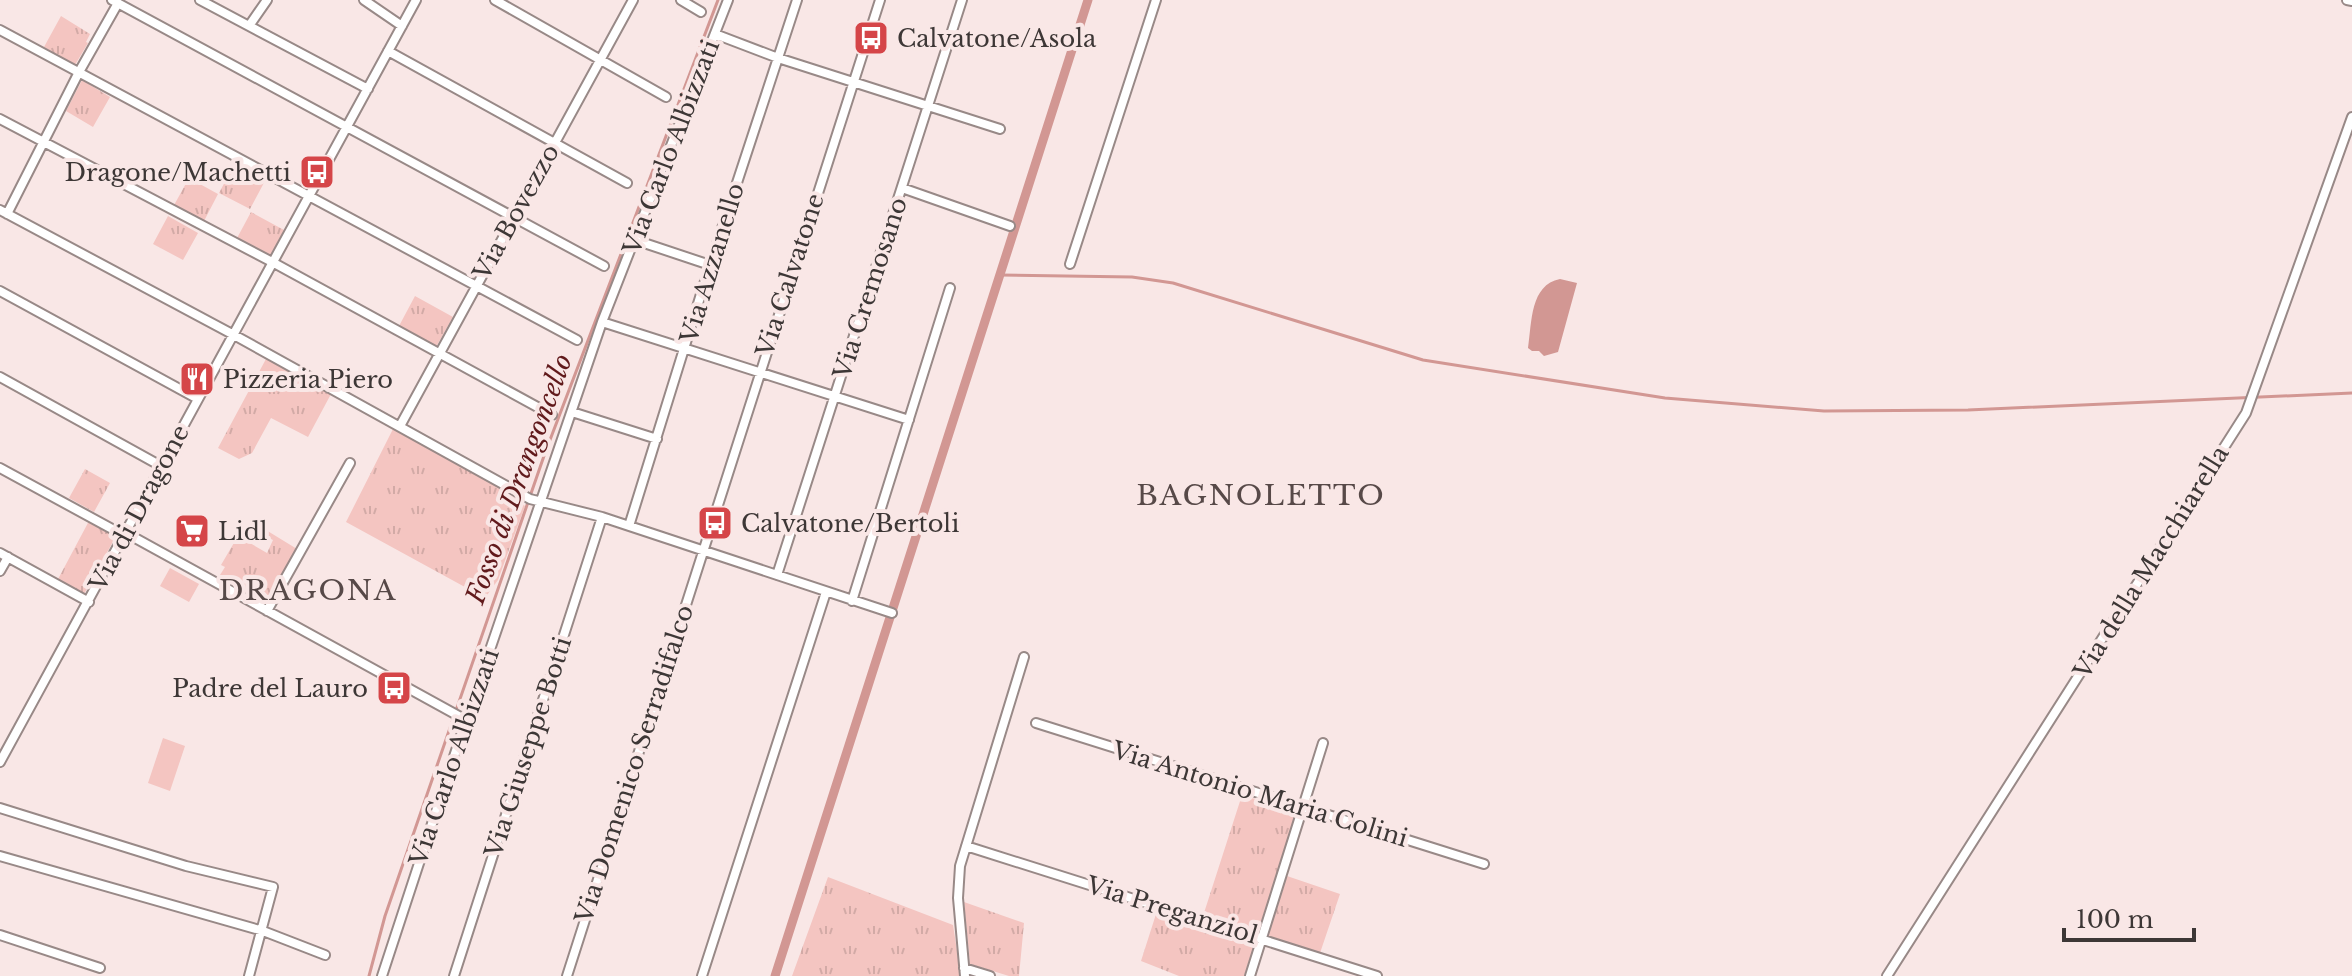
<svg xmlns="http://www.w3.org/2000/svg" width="2352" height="976" viewBox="0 0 2352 976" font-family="'Libre Baskerville',serif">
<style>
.grass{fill:url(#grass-tufts)}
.pitch{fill:#f4c5c1}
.water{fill:#d29793}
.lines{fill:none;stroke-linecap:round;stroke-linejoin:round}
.stream{stroke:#d29793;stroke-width:3}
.canal{stroke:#d29793;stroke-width:9}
.street-casing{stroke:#988987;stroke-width:12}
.street{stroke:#fff;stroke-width:8}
.labels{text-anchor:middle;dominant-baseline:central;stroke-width:8;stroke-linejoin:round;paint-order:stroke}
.poi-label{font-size:24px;fill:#3d3736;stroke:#f9e7e6;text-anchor:start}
.street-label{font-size:24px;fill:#3d3736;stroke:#f9e7e6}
.water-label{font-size:26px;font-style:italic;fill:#611a1c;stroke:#f9e7e6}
.quarter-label{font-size:28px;letter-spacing:2px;fill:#574948;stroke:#f9e7e6}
</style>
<defs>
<pattern id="grass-tufts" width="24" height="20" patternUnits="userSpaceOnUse" patternTransform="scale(2)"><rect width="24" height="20" fill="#f4c5c1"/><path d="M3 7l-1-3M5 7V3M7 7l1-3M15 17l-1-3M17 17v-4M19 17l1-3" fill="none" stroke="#d2aaa6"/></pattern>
</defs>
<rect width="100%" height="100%" fill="#f9e7e6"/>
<path class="grass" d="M61 16 90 34 86 42 88 43 75 65 44 47Z
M82 80 110 97 93 127 66 111Z
M235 163 266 179 250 209 219 193Z
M189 178 218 194 203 223 173 207Z
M251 212 284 230 269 258 236 240Z
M168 216 198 233 183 260 153 244Z
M415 296 453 317 436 347 399 326Z
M266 359 331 394 308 437 271 418 252 453 239 459 218 448Z
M393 429 506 491 525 506 498 580 485 598 346 522Z
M85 469 110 483 94 512 69 498Z
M89 521 114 534 115 538 84 594 57 581Z
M266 530 297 549 268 599 264 600 220 575 225 567 221 565 238 536 267 553 273 540 263 535Z
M1242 795 1298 812 1257 934 1203 916Z
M1287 876 1340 894 1320 953 1268 936Z
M828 877 953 925 961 976H792Z
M964 902 1024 923 1019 976H1009L970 964Z
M1157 911 1255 943 1244 976H1179L1141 961Z"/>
<path class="pitch" d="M170 568 199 584 189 602 160 586Z
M163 738 185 746 170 791 148 783Z"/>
<path class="water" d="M1560 279 1577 283 1558 352 1544 356 1539 351H1532L1528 348C1532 322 1530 285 1560 279Z"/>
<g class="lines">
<path class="stream" d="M1000 275 1132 277 1173 283 1423 360 1665 398 1824 411 1968 410 2352 393
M369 976 385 916 545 453 718 0"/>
<path class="canal" d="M775 976 1088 0"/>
<defs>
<path id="street" d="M112 0 604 266
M200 0 368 89
M364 0 402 26
M495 0 666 97
M681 0 701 12
M2347 0 2352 1
M249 26 267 0
M0 30 577 340
M715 34 778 58 1000 129
M388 51 627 183
M0 119 274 263 552 415
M902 188 1010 226
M0 210 234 335 530 499 602 517 892 613
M7 214 79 72 118 3
M635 240 710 265
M1070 264 1156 0
M0 291 198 399
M602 322 909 420
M0 377 161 466
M572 412 657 439
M400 426 633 0
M0 468 125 536
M629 526 710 265 797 0
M126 533 466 720
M0 553 89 602
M0 571 8 557
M777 575 962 0
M852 601 950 288
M267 611 350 463
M1036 723 1484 864
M0 762 416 0
M0 808 186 866 273 887 249 976
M966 846 1377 976
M0 856 263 931 325 955
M0 935 100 968
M964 968 990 976
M382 976 466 720 602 322 728 0
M454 976 602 517
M567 976 880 0
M702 976 826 592
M965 976 958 898 960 866 1024 657
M1250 976 1323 743
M1887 976 2246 413 2352 117"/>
</defs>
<use href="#street" class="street-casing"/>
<use href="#street" class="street"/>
</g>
<defs>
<symbol id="bus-square" viewBox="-11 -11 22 22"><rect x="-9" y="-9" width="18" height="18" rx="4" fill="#d54548" stroke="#f9e7e6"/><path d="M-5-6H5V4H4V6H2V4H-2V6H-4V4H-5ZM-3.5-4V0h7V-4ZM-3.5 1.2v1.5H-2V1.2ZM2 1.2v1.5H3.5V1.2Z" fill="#fff"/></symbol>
<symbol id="restaurant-square" viewBox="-11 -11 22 22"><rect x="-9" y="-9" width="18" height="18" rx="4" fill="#d54548" stroke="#f9e7e6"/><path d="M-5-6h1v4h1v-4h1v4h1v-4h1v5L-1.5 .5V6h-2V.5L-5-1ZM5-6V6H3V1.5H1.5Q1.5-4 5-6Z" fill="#fff"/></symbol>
<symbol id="supermarket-square" viewBox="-11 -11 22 22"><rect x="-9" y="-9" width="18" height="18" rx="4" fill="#d54548" stroke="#f9e7e6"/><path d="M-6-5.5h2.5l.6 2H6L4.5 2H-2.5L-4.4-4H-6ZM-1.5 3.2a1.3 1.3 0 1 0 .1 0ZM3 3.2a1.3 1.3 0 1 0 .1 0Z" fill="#fff"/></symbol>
</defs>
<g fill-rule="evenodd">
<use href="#bus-square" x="851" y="18" width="40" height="40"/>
<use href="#bus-square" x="297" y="152" width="40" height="40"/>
<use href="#restaurant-square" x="177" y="359" width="40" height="40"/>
<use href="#bus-square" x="695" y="503" width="40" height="40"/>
<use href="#supermarket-square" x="172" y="511" width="40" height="40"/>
<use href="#bus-square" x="374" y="668" width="40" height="40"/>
</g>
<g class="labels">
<g class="poi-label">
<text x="897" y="38">Calvatone/Asola</text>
<text x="291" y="172" text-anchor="end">Dragone/Machetti</text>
<text x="223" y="379">Pizzeria Piero</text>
<text x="741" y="523">Calvatone/Bertoli</text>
<text x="218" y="531">Lidl</text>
<text x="368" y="688" text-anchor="end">Padre del Lauro</text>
</g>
<g class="street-label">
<text transform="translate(671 147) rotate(-69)">Via Carlo Albizzati</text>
<text transform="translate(516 212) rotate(-61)">Via Bovezzo</text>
<text transform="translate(712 263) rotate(-73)">Via Azzanello</text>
<text transform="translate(790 275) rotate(-72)">Via Calvatone</text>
<text transform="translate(870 288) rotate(-72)">Via Cremosano</text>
<text transform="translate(139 508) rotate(-62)">Via di Dragone</text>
<text transform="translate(2151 562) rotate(-58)">Via della Macchiarella</text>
<text transform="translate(528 747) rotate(-72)">Via Giuseppe Botti</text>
<text transform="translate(454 757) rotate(-71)">Via Carlo Albizzati</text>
<text transform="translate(634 764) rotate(-72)">Via Domenico Serradifalco</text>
<text transform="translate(1260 794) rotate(17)">Via Antonio Maria Colini</text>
<text transform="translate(1172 910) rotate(17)">Via Preganziol</text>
</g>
<g class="water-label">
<text transform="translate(519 479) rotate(-70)">Fosso di Drangoncello</text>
</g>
<g class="quarter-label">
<text x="1261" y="495">BAGNOLETTO</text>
<text x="308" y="590">DRAGONA</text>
</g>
</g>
<path d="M2064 928v12h130v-12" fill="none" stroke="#3d3736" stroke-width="4"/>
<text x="2076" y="928" font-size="24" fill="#3d3736" stroke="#f9e7e6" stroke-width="6" paint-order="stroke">100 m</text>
</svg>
